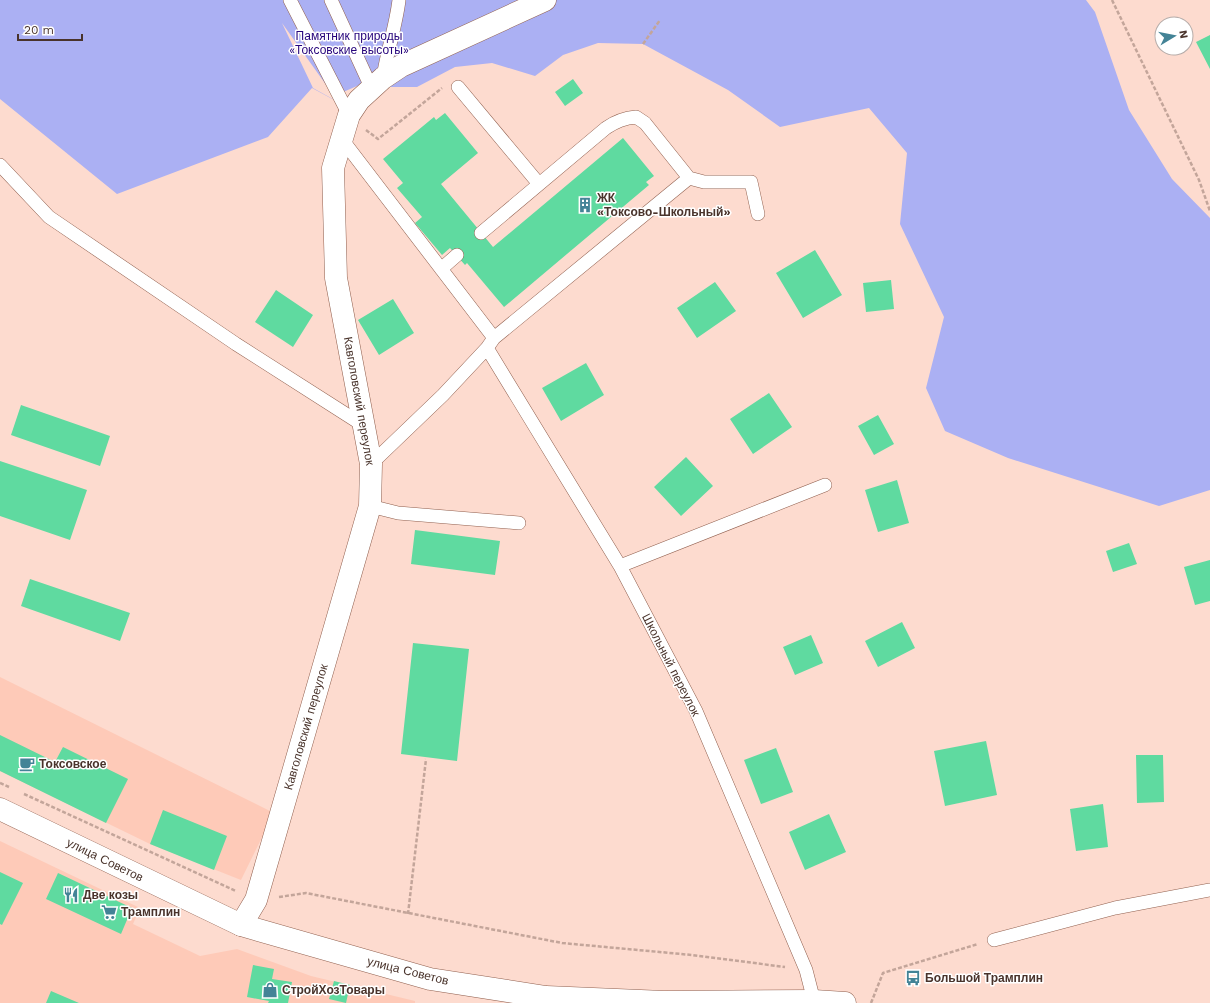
<svg xmlns="http://www.w3.org/2000/svg" width="1210" height="1003" viewBox="0 0 1210 1003" font-family="'Work Sans',sans-serif">
<style>
.built{fill:#fecab8}
.green{fill:#abb0f3;fill-rule:evenodd}
.building{fill:#5fdaa0}
.lines{fill:none;stroke-linecap:round;stroke-linejoin:round}
.service-casing{stroke:#91604f;stroke-width:14}
.minor-casing{stroke:#91604f;stroke-width:23}
.secondary-casing{stroke:#91604f;stroke-width:23}
.path{stroke:#c3a59a;stroke-width:2.5;stroke-dasharray:4 2;stroke-linecap:butt}
.service{stroke:#fff;stroke-width:13}
.minor{stroke:#fff;stroke-width:22}
.secondary{stroke:#fff;stroke-width:22}
.labels{text-anchor:middle;dominant-baseline:central;stroke-width:3;stroke-linejoin:round;paint-order:stroke}
.park-label{font-size:12px;fill:#26047b;stroke:#fff}
.poi-label{font-size:12px;font-weight:bold;fill:#49332b;stroke:#fff;text-anchor:start}
.street-label{font-size:12px;fill:#49332b;stroke:#fff}
</style>
<rect width="100%" height="100%" fill="#fddbcf"/>
<path class="built" d="M0 677 274 813 241 880 150 844 0 771Z
M0 841 140 908 133 924 200 956 237 949 311 976 415 1001V1003H0Z"/>
<path class="green" d="M0 0H1086L1095 12 1129 110 1172 179 1210 218V490L1159 506 1008 458 945 431 926 388 944 317 900 224 907 153 869 108 780 127 728 90 643 44 598 43 563 55 535 76 492 63 455 67 417 87H379L358 113 312 88 268 137 117 194 0 99ZM282 23 334 96 449 46 378 87 358 113 313 88Z"/>
<path class="building" d="M1210 35V69L1196 42Z
M573 79 583 93 565 106 555 92Z
M445 113 478 153 441 184 493 247 623 138 654 176 646 182 649 185 504 307 467 263 465 265 450 248 442 255 415 223 422 217 397 188 403 183 383 159 434 117 436 120Z
M815 250 842 295 803 318 776 273Z
M891 280 894 309 866 312 863 283Z
M715 282 736 311 697 338 677 308Z
M276 290 313 315 293 347 255 322Z
M393 299 414 333 379 355 358 320Z
M586 363 604 395 561 421 542 388Z
M769 393 792 427 753 454 730 419Z
M21 405 110 436 100 466 11 435Z
M878 415 894 444 874 455 858 426Z
M686 457 713 486 681 516 654 487Z
M0 461 87 490 70 540 0 516Z
M897 480 909 523 878 532 865 490Z
M415 530 500 541 495 575 411 564Z
M1129 543 1137 564 1113 572 1106 551Z
M1210 560V601L1195 605 1184 567Z
M30 579 130 613 120 641 21 606Z
M902 622 915 648 878 667 865 641Z
M811 635 823 663 795 675 783 647Z
M413 643 469 649 457 761 401 754Z
M0 735 55 762 63 747 128 779 106 823 0 771Z
M986 741 997 795 945 806 934 751Z
M776 748 793 792 761 804 744 760Z
M1136 755H1163L1164 802 1137 803Z
M1103 804 1108 847 1076 851 1070 809Z
M163 810 227 836 214 870 150 844Z
M829 814 846 852 805 870 789 832Z
M0 872 23 883 2 925 0 924Z
M58 873 132 908 121 934 46 899Z
M253 965 274 969 272 979 292 982 288 1003H268L269 1001 247 997Z
M334 981 350 985 346 1003 329 999Z
M51 991 79 1003H46Z"/>
<g class="lines">
<defs>
<path id="service" d="M290 0 349 115
M331 0 371 87
M383 78C387 51 396 26 399 0
M458 87 539 184
M341 138 494 338
M0 165 49 217 236 344 366 427
M481 233 606 128C616 121 624 118 636 117L645 123 689 178
M441 269 457 255
M487 348 620 566 696 711 806 970 814 1001
M371 464 443 395 487 348 494 338 689 178 704 182H751L758 214
M370 506 398 513 519 523
M620 566 825 485
M994 940 1115 908 1210 890"/>
<path id="minor" d="M241 925 256 900 370 506 371 464 336 278 333 168 349 115 359 100 383 78 401 66 545 0"/>
<path id="secondary" d="M0 809 241 925 430 979 546 997 664 1002 814 1001 845 1003"/>
</defs>
<use href="#service" class="service-casing"/>
<use href="#minor" class="minor-casing"/>
<use href="#secondary" class="secondary-casing"/>
<path class="path" d="M1112 0 1199 180 1210 211
M643 44 660 20
M366 130 378 139 442 88
M0 783 9 787
M24 794 236 891
M279 897 306 893 562 943 692 955 785 967
M408 914 426 759
M871 1003 883 973 978 944"/>
<use href="#service" class="service"/>
<use href="#minor" class="minor"/>
<use href="#secondary" class="secondary"/>
</g>
<defs>
<symbol id="building-bare" viewBox="-9 -9 18 18"><path d="M-4-6H4V6H1V3H-1V6H-4ZM-2.5-4.3h1.7v1.8h-1.7ZM.8-4.3h1.7v1.8H.8ZM-2.5-1h1.7V.8h-1.7ZM.8-1h1.7V.8H.8Z" fill="#438396" stroke="#fff" stroke-width="2.5" paint-order="stroke"/></symbol>
<symbol id="cafe-bare" viewBox="-9 -9 18 18"><path d="M-5.5-4.5H6V0H3Q3 3.5 0 3.5H-2.5Q-5.5 3.5-5.5 0ZM3-3.2v2h1.7v-2ZM-6 4.5H4V6H-6Z" fill="#438396" stroke="#fff" stroke-width="2.5" paint-order="stroke"/></symbol>
<symbol id="restaurant-bare" viewBox="-9 -9 18 18"><path d="M-5-6h1v4h1v-4h1v4h1v-4h1v5L-1.5 .5V6h-2V.5L-5-1ZM5-6V6H3V1.5H1.5Q1.5-4 5-6Z" fill="#438396" stroke="#fff" stroke-width="2.5" paint-order="stroke"/></symbol>
<symbol id="supermarket-bare" viewBox="-9 -9 18 18"><path d="M-6-5.5h2.5l.6 2H6L4.5 2H-2.5L-4.4-4H-6ZM-1.5 3.2a1.3 1.3 0 1 0 .1 0ZM3 3.2a1.3 1.3 0 1 0 .1 0Z" fill="#438396" stroke="#fff" stroke-width="2.5" paint-order="stroke"/></symbol>
<symbol id="bus-bare" viewBox="-9 -9 18 18"><path d="M-5-6H5V4H4V6H2V4H-2V6H-4V4H-5ZM-3.5-4V0h7V-4ZM-3.5 1.2v1.5H-2V1.2ZM2 1.2v1.5H3.5V1.2Z" fill="#438396" stroke="#fff" stroke-width="2.5" paint-order="stroke"/></symbol>
<symbol id="shop-bare" viewBox="-9 -9 18 18"><path d="M-5-2.5h2.3a2.7 3.5 0 0 1 5.4 0H5L5.5 6h-11ZM-1.5-2.5h3a1.5 2.3 0 0 0-3 0Z" fill="#438396" stroke="#fff" stroke-width="2.5" paint-order="stroke"/></symbol>
</defs>
<g fill-rule="evenodd">
<use href="#building-bare" x="574" y="194" width="22" height="22"/>
<use href="#cafe-bare" x="16" y="753" width="22" height="22"/>
<use href="#restaurant-bare" x="60" y="884" width="22" height="22"/>
<use href="#supermarket-bare" x="98" y="901" width="22" height="22"/>
<use href="#bus-bare" x="902" y="967" width="22" height="22"/>
<use href="#shop-bare" x="259" y="979" width="22" height="22"/>
</g>
<g class="labels">
<g class="park-label">
<text x="349" y="36">Памятник природы<tspan x="349" dy="14">«Токсовские высоты»</tspan></text>
</g>
<g class="poi-label">
<text x="597" y="198">ЖК<tspan x="597" dy="14">«Токсово-Школьный»</tspan></text>
<text x="39" y="764">Токсовское</text>
<text x="83" y="895">Две козы</text>
<text x="121" y="912">Трамплин</text>
<text x="925" y="978">Большой Трамплин</text>
<text x="282" y="990">СтройХозТовары</text>
</g>
<g class="street-label">
<text transform="translate(359 401) rotate(80)">Кавголовский переулок</text>
<text transform="translate(671 665) rotate(63)">Школьный переулок</text>
<text transform="translate(306 727) rotate(-74)">Кавголовский переулок</text>
<text transform="translate(105 860) rotate(26)">улица Советов</text>
<text transform="translate(408 971) rotate(14)">улица Советов</text>
</g>
</g>
<g transform="translate(1174 36) rotate(80)"><circle r="19" fill="#ffffff" stroke="#b6adaa"/>
<path d="M0-3L7 15L0 10L-7 15Z" fill="#438396"/>
<text y="-6" font-size="11" font-weight="bold" text-anchor="middle" fill="#49332b">N</text>
</g>
<path d="M18 34v6h64v-6" fill="none" stroke="#49332b" stroke-width="2"/>
<text x="24" y="34" font-size="12" fill="#49332b" stroke="#ffffff" stroke-width="3" paint-order="stroke">20 m</text>
</svg>
